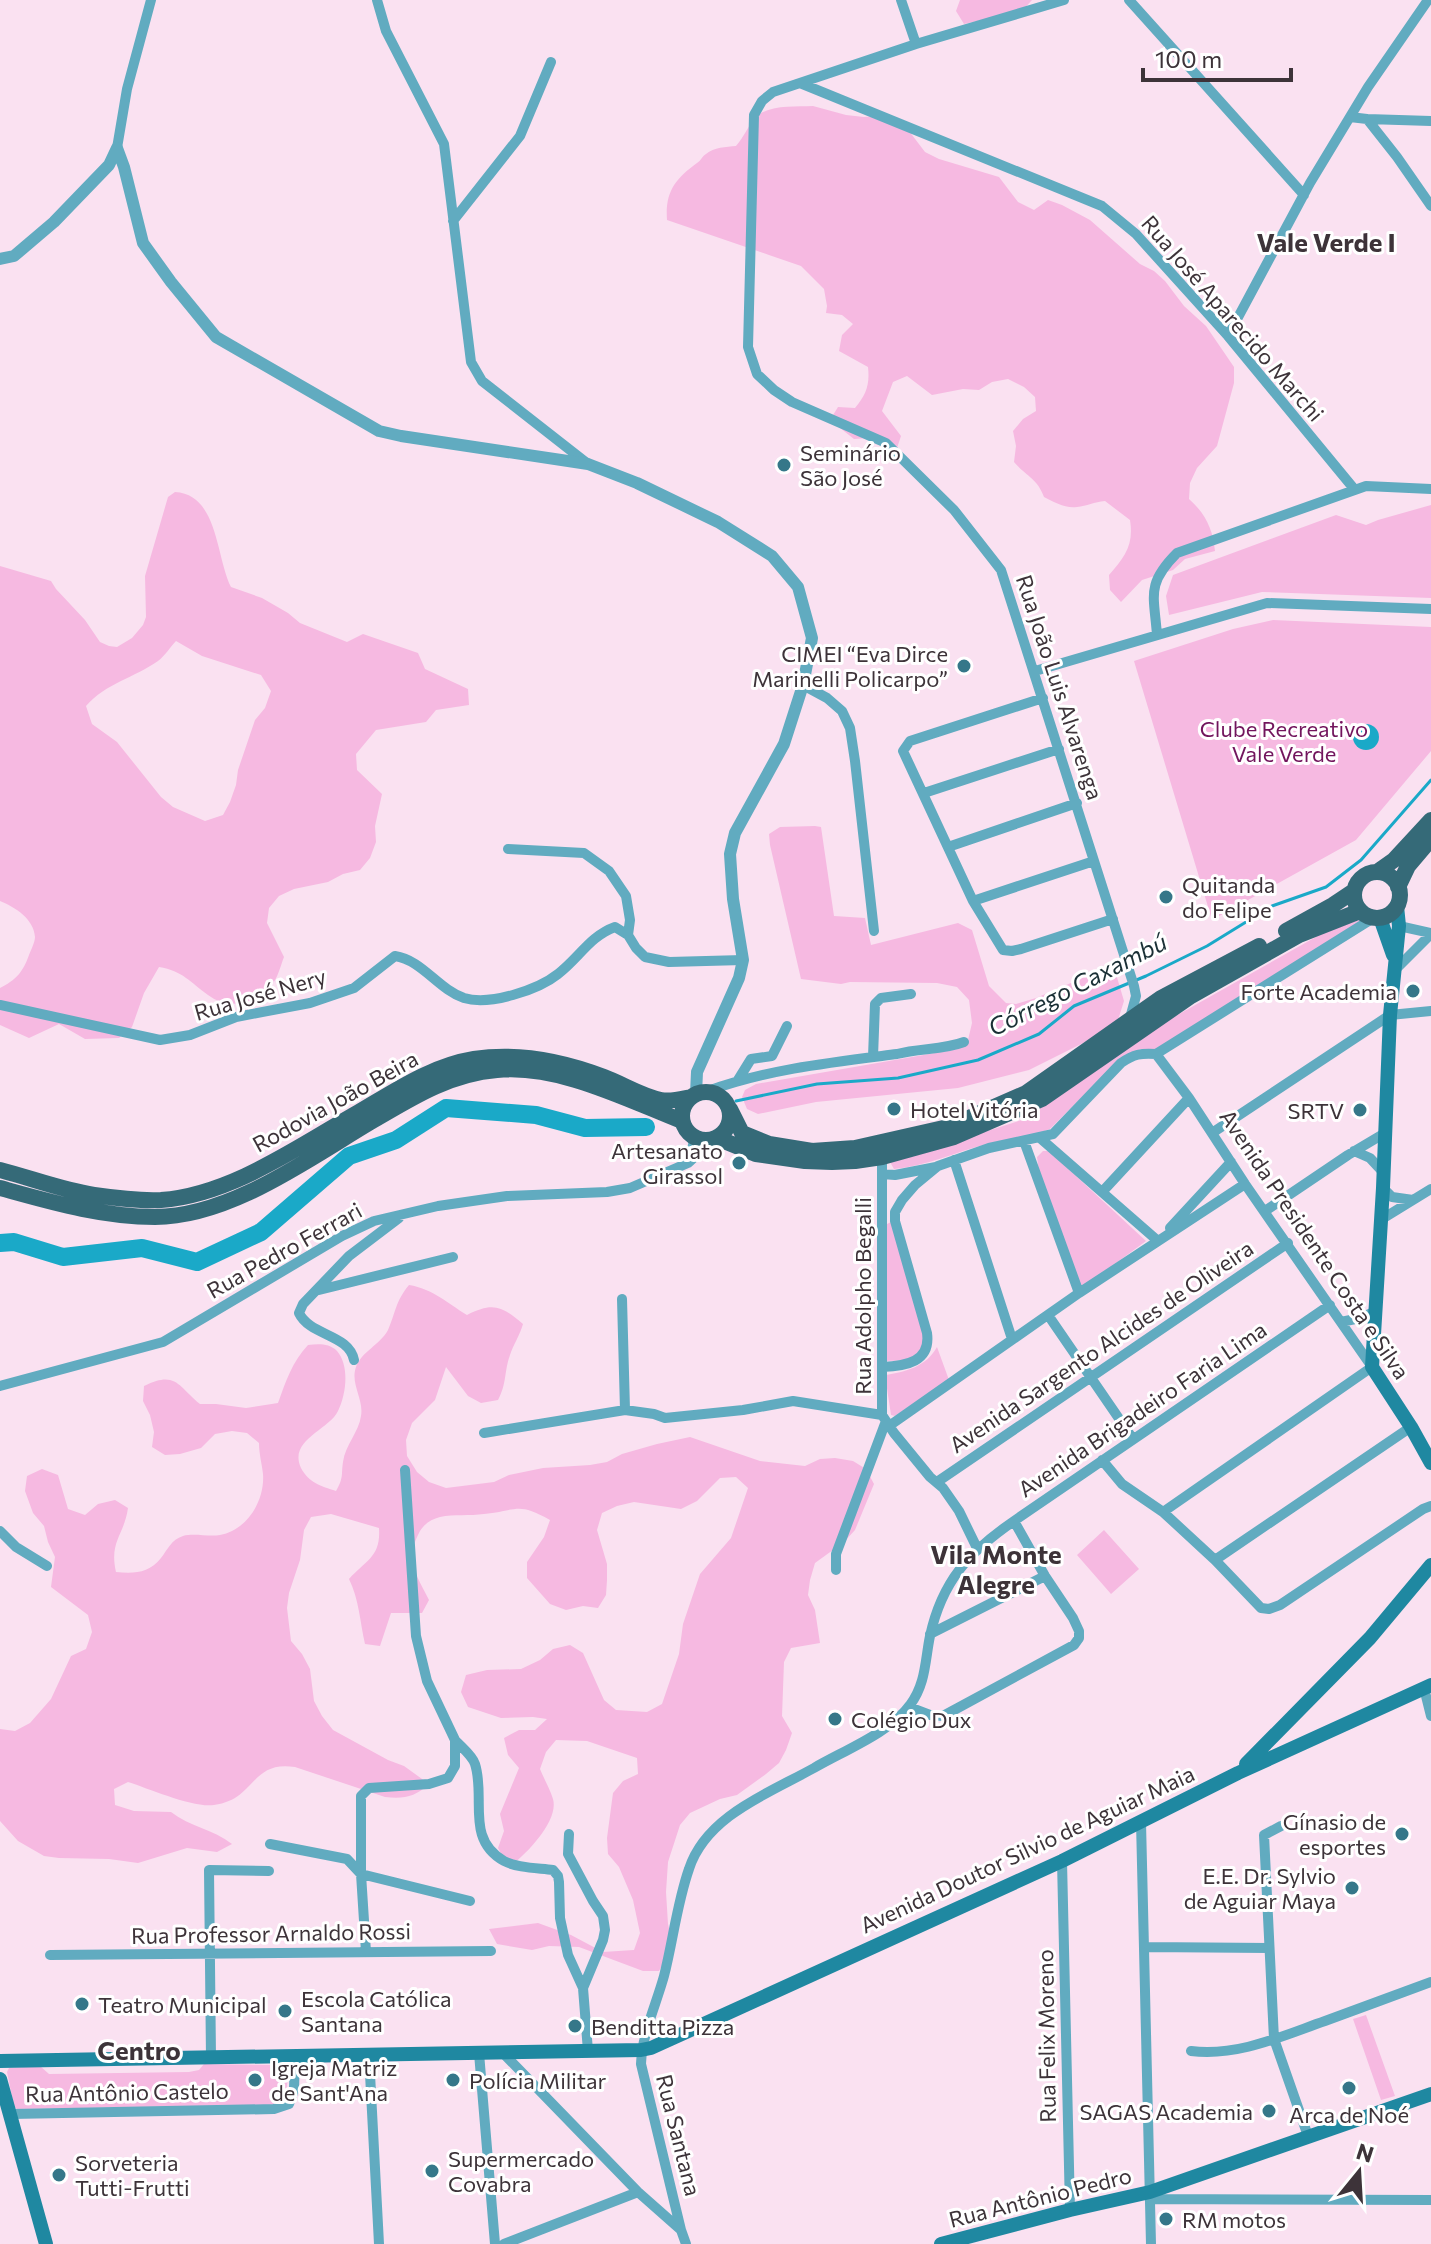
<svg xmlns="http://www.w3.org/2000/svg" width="1431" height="2244" viewBox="0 0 1431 2244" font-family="Commissioner,sans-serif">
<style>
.green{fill:#f6b9e1;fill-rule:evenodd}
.water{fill:#1aa9c8}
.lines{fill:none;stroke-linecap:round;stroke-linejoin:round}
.stream{stroke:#1aa9c8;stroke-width:3}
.river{stroke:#1aa9c8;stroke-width:18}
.minor{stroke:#61abc0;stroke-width:10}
.tertiary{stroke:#61abc0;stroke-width:12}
.secondary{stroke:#1f88a1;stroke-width:14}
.primary{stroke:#356a78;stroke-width:16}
.poi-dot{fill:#357789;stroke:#fff;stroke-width:3}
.labels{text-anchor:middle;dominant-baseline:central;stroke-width:6;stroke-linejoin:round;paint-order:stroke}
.street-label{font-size:22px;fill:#3d3339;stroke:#fff}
.poi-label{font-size:22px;fill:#3d3339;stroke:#fff;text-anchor:start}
.park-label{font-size:22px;fill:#72155d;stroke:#fff}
.water-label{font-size:24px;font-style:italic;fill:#1a2f35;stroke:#fff}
.quarter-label{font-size:26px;font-weight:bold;fill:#3d3339;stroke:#fff}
</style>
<rect width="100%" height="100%" fill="#fae1f1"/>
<path class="green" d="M960 0H1032L1022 11 964 24 956 11Z
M813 106 846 115 864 117 879 116 906 127 925 152 939 159 999 177 1018 202 1034 210 1048 200 1062 205 1090 220 1140 264 1154 271 1165 281 1184 306 1206 326 1234 367V383L1217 446 1197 468 1190 483 1189 499C1205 513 1213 529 1215 551L1185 559 1173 570 1142 580 1121 602 1110 590 1109 575C1125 557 1134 545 1130 520L1105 501C1094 502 1087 506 1077 507 1066 509 1054 502 1044 497 1037 478 1027 477 1014 462L1016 446 1013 431 1023 419 1036 411 1035 397 1024 387 1008 379 992 382 979 390 963 389 932 395 907 376 893 382 882 411 901 436 896 451 869 438 854 439 830 420 838 407 855 408C866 395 870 385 868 367L839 351 842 335 853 324 842 315 826 313 827 306 824 289 801 266 667 220C665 192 675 179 697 163 701 161 702 156 706 154 714 147 726 147 736 146 744 137 748 126 755 118 768 104 795 107 813 106Z
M175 492C218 494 216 557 231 587L262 598 288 613 300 623 347 642 363 634 418 653 425 669 468 689 469 705 436 710 426 722 376 730 356 754 357 770 382 794 375 826 376 842 370 858 360 870 343 874 328 882 294 889 279 896 269 908 267 923 284 957C280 967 278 978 271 986 255 1005 228 1010 208 995 190 982 183 971 159 967L144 993 132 1027 119 1038 85 1039 59 1024 29 1038 0 1025V988C16 980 23 972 29 955 31 950 35 942 35 937 34 919 15 907 0 901V566L51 581 56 589 85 620 100 642 109 646 117 647 132 638 143 625 146 617 145 576 168 497ZM176 641 202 656 261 675 271 691 265 708 255 720 238 770 236 785 230 802 223 815 205 821 173 807 161 797 117 742 92 724 86 706C106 683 134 678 158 661 165 656 170 647 176 641Z
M1431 505V598L1262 592 1169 615 1166 596 1173 575 1336 515 1366 525 1378 520Z
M1273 620 1431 627V751L1356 840 1212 920 1134 661 1233 629Z
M815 826 821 827 834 916 865 918 871 945 958 923 972 930 989 986 1006 1003 1016 1004 1036 998 1101 970 1116 974 1124 1001 1118 1020 1093 1038 1029 1070 958 1088 816 1102 758 1114 747 1109 742 1097 745 1090 756 1084 958 1049 968 1040 972 1023 969 1000 957 987 937 983 850 982 841 984 801 979 770 845 769 834 780 827Z
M1355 919 1365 920 1158 1049H1141L1120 1059 1050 1129C1030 1137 1008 1138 987 1144 956 1152 926 1166 894 1169L890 1162 1025 1119 1149 1031 1339 924Z
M1043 1151H1049L1146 1241 1081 1289 1039 1172 1037 1157Z
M891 1222 925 1341C916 1362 907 1360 887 1361L885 1225Z
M409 1285C433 1289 447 1303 467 1315 493 1302 502 1306 523 1324 520 1335 513 1345 510 1355 504 1372 507 1383 498 1400L481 1403 468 1396 446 1367 435 1400 412 1423 406 1440 407 1456 417 1472 429 1482 446 1488 494 1482 509 1475 543 1468 590 1465 607 1462 622 1454 657 1444 690 1437 760 1461 805 1466 820 1459 835 1458 853 1461 866 1469 874 1484 855 1530 844 1542 815 1563 810 1580 808 1595 815 1610 820 1643 791 1648 784 1662 782 1716 792 1733 786 1750 779 1763 766 1774 737 1795 720 1799 690 1813 680 1825 668 1862 666 1892 668 1924 672 1941 666 1958 659 1971H643L579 1947 549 1946 532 1950 497 1944 489 1929 538 1923 571 1935 603 1952 634 1950 640 1933 633 1900 619 1867 608 1854 607 1838 613 1793 623 1781 638 1774 637 1758 587 1741 556 1740 546 1752 540 1769C544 1779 550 1789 553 1799 559 1820 528 1852 513 1864L506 1863 498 1848 504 1831 500 1814 519 1768 508 1755 504 1738 519 1730H535L547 1719 533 1717 501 1718 468 1707 461 1692 466 1675 487 1670 521 1669 540 1660 553 1649 570 1645 583 1653 604 1700 616 1710 647 1712 662 1704 679 1654 683 1624 700 1574 731 1538 748 1488 736 1477 720 1478 697 1501 681 1509 634 1502 617 1506 602 1513 597 1530 607 1564V1580L606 1595 598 1608 583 1606 566 1610 550 1604 527 1578V1562L544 1537 550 1520C517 1501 517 1511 484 1514 470 1516 454 1514 440 1517 432 1519 425 1523 420 1531 404 1560 416 1574 429 1600L422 1613H391L380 1646 365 1644C360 1622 359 1599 349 1579 366 1560 381 1557 379 1528L331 1514 311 1517 304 1530 300 1560 289 1593 287 1608 291 1641 302 1654 310 1669 314 1701 322 1716 333 1730 388 1760 404 1766 429 1784C415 1797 404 1799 385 1797L295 1767C250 1760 256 1800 214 1805 193 1808 150 1789 128 1782L114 1789 115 1805 134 1811 171 1812C190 1827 213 1829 232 1844L217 1852 187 1848 138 1863 109 1859 59 1858 44 1856 18 1841 0 1821V1729L15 1731 30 1723 51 1699 71 1656 86 1649 92 1632 88 1615 51 1587 55 1557 48 1542 44 1526 33 1513 25 1491 27 1476 42 1469 58 1475 68 1509 85 1515 98 1504 115 1500 128 1508C124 1536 109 1541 116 1572 134 1574 149 1573 161 1558 168 1549 171 1540 183 1536 194 1533 209 1537 220 1535 247 1530 265 1501 263 1474 262 1464 259 1454 259 1443L247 1433 232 1431 215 1434 201 1448 180 1454 165 1455 152 1447 154 1432 150 1415 143 1401 144 1386C176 1370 178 1386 200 1404H216L246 1408 278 1403C286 1381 292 1362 308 1345 318 1344 329 1343 337 1351 350 1366 346 1395 338 1411 329 1430 288 1440 301 1468 309 1483 321 1486 336 1491 344 1477 341 1475 343 1462 345 1445 359 1432 361 1416 364 1399 350 1384 356 1367 362 1351 380 1345 388 1330 396 1312 395 1302 409 1285Z
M937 1347 949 1380 895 1416 891 1415 885 1375C905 1372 926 1367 937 1347Z
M1104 1530 1139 1569 1111 1594 1077 1555Z
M1366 2015 1395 2096 1381 2100 1353 2019Z
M204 2064 281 2065 288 2074C287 2089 287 2101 271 2105L17 2109 14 2107 7 2072 9 2068 40 2066 49 2074 189 2072 199 2070Z"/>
<path class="water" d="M1353 737a13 13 0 1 1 26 0a13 13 0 1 1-26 0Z"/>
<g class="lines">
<path class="stream" d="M736 1101 817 1084 898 1078 978 1060 1039 1034 1074 1006 1146 976 1207 946 1272 906 1326 887 1361 860 1431 780"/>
<path class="river" d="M0 1243 14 1242 63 1257 142 1248 197 1262 261 1232 349 1156 396 1140 446 1108 536 1115 585 1128 646 1127"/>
<path class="minor" d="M377 0 386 31 444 144 471 362 482 381 588 464
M901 0 916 44
M1064 0 916 44 773 92 762 101 754 115 748 347 757 374 774 390 792 402 886 443 954 510 1001 570 1134 986 1136 996 1130 1018
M1129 0 1304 195
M800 83 1102 206 1136 234 1228 336 1355 490
M1350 117 1367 119 1431 121
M1367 119 1397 157 1431 206
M117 148 127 89 151 0
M453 221 520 136 551 62
M1228 336 1310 183 1368 87 1428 0
M1157 635C1154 595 1146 584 1177 553L1366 486 1431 489
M1035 671 1267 603 1431 609
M803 685 827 698 842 711 850 728 855 761 874 931
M1043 698 910 741 903 751 973 901 1003 950 1012 951 1021 949 1113 919
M924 793 1059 749
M948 847 1077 803
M508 849 584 853 609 871 626 896 630 920 628 935 636 948 645 957 669 962 743 960
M973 901 1094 861
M1399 926 1431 933
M1394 971 1431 934
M0 1005 160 1040 190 1035 236 1017 310 1003 354 988 395 956C422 960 438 989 464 998 489 1006 538 990 558 974 579 958 590 936 615 927L628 935
M1156 1054 1189 1098 1245 1184 1372 1367 1163 1512
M1156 1054 1375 917
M873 1057 875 1004 881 998 911 994
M738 1080 751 1059 772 1056 787 1026
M708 1091C768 1069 834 1062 897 1054 919 1048 943 1050 964 1042
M1212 1133 1390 1015 1431 1011
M1040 1138 1158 1241
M1024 1141 1079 1293
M1354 1151 1370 1158 1383 1172
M882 1157V1415L894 1433 930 1477 943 1488 959 1511 977 1548
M954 1160 1012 1339
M689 1161 695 1137
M882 1174 895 1175 936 1167
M1383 1188 1392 1197 1413 1200
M1103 1191 1189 1098
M1265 1211 1348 1155 1385 1133
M1382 1219 1431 1189
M1170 1228 1231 1162
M319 1290 453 1257
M622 1299 625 1410
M1048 1315 1133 1439
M1341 1322 1360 1318 1376 1311
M354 1360C349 1334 310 1336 299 1313L303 1304 349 1256 399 1218
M882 1367C906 1366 931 1362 927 1333L895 1221V1212L902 1200 915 1185 938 1166 989 1148 1053 1134 1121 1063C1134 1054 1141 1053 1156 1054
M0 1386 163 1342 342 1236 374 1221 438 1206 507 1196 607 1192 630 1188 688 1163 713 1140
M889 1426 1079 1293 1245 1184
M484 1433 625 1410 654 1414 665 1418 743 1410 793 1401 882 1415
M1102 1460 1122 1484 1163 1512 1215 1560 1261 1608 1269 1609 1280 1605 1423 1509 1431 1506
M937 1482 1288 1243
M0 1531 16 1547 47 1566
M1215 1560 1411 1427
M836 1570V1554L886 1421
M930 1634 1045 1576
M1424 1688 1431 1716
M909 1707 930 1715 943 1716 1074 1645 1079 1638V1631L1073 1618 1045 1576 1014 1521
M455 1740C461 1747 472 1755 475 1764 486 1798 465 1839 504 1861 517 1868 538 1868 553 1870L558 1876 559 1882 560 1918 568 1955 583 1988 588 2051
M1141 1822 1151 2244
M1281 1826 1264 1835 1274 2039 1308 2136
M569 1834 568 1854 593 1901 603 1916 605 1930 603 1940 583 1988
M270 1844 347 1859 361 1874 470 1901
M1062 1861 1070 2210
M1145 1947 1269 1948
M366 1952 361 1874V1796L369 1788 429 1784 448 1778 455 1766V1740L427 1681 416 1636 405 1470
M50 1955 491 1951
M1191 2051C1237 2057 1282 2036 1325 2021 1360 2008 1396 1995 1431 1982
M502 2052 638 2192 681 2230 686 2244
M479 2053 495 2244
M369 2055 379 2244
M211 2058 209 1870 269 1871
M11 2114 274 2109 289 2104 294 2090 295 2056
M1150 2199 1431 2200
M681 2230 641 2064C642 2034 656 2005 664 1976 673 1941 677 1903 689 1869 706 1816 769 1793 814 1768 843 1751 891 1732 910 1705 926 1684 925 1660 930 1636 942 1581 969 1552 1014 1521L1330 1305
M504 2244 638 2192"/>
<path class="tertiary" d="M117 148 124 167 143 243 171 282 216 337 379 431 401 436 588 464 637 483 718 522 772 556 798 587 812 638 803 685 784 744 735 833 730 854 733 899 743 960 739 978 697 1072 696 1094
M0 259 14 256 54 222 109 165 117 148"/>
<path class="secondary" d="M1397 906 1399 926 1390 1015 1383 1188 1372 1367 1411 1427 1431 1463
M1380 918 1393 955
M1246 1764 1370 1638 1431 1565
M0 2061 641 2050 651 2048 1062 1861 1238 1773 1431 1685
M0 2079 46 2244
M941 2244 1070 2210 1150 2192 1431 2094"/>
<path class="primary" d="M1377 872 1394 860 1431 820
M1354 895a23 23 0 1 1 46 0a23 23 0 1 1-46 0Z
M1398 887 1408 866 1431 839
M1286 931 1333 905 1354 891
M682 1116a24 24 0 1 1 48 0a24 24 0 1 1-48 0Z
M730 1109 742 1133 769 1144 812 1151 855 1148 948 1127 1026 1093 1161 998 1259 946
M717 1138 756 1154 805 1161 832 1162 855 1161 882 1157 954 1137 1042 1099 1191 996 1299 935 1360 911
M0 1170C31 1178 62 1190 94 1195 115 1198 139 1201 161 1200 231 1195 299 1146 359 1112 395 1091 431 1066 474 1059 519 1052 562 1061 604 1077 623 1084 641 1096 661 1100 671 1102 681 1099 691 1097
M0 1188C51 1202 101 1217 155 1217 229 1217 307 1160 369 1123 410 1099 448 1074 497 1070 558 1064 626 1099 682 1121"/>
</g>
<g class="poi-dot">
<circle cx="784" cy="465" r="8"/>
<circle cx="964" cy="666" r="8"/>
<circle cx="1166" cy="897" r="8"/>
<circle cx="1413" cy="991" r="8"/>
<circle cx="894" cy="1109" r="8"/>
<circle cx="1360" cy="1110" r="8"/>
<circle cx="739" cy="1163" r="8"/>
<circle cx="835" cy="1719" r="8"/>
<circle cx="1402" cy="1834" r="8"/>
<circle cx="1352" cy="1888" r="8"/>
<circle cx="82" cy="2004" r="8"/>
<circle cx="285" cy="2011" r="8"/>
<circle cx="575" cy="2026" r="8"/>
<circle cx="255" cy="2080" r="8"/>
<circle cx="453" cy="2080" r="8"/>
<circle cx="1349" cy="2088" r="8"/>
<circle cx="1269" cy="2111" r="8"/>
<circle cx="432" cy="2171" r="8"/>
<circle cx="59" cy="2175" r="8"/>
<circle cx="1166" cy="2219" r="8"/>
</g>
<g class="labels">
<g class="street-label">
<text transform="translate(1233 318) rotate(49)">Rua José Aparecido Marchi</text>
<text transform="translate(1060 687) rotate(72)">Rua João Luis Alvarenga</text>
<text transform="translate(260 994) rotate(-16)">Rua José Nery</text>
<text transform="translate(335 1101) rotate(-29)">Rodovia João Beira</text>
<text transform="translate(1315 1244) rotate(56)">Avenida Presidente Costa e Silva</text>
<text transform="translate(284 1250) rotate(-29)">Rua Pedro Ferrari</text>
<text transform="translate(862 1296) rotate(-90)">Rua Adolpho Begalli</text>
<text transform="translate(1101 1346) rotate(-34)">Avenida Sargento Alcides de Oliveira</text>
<text transform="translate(1142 1409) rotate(-34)">Avenida Brigadeiro Faria Lima</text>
<text transform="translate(1027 1849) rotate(-25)">Avenida Doutor Silvio de Aguiar Maia</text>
<text transform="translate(271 1933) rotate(-1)">Rua Professor Arnaldo Rossi</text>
<text transform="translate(1046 2036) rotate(-91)">Rua Felix Moreno</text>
<text transform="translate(127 2092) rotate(-1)">Rua Antônio Castelo</text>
<text transform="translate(679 2135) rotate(76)">Rua Santana</text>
<text transform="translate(1040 2197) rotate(-14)">Rua Antônio Pedro</text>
</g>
<g class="poi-label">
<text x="800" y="452">Seminário<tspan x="800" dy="25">São José</tspan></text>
<text x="948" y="653" text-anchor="end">CIMEI “Eva Dirce<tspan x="948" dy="25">Marinelli Policarpo”</tspan></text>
<text x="1182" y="884">Quitanda<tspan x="1182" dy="25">do Felipe</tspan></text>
<text x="1397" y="991" text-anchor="end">Forte Academia</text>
<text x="910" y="1109">Hotel Vitória</text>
<text x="1344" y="1110" text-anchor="end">SRTV</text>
<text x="723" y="1150" text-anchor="end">Artesanato<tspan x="723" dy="25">Girassol</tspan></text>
<text x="851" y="1719">Colégio Dux</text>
<text x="1386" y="1821" text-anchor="end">Gínasio de<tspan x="1386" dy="25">esportes</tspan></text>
<text x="1336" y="1875" text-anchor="end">E.E. Dr. Sylvio<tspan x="1336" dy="25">de Aguiar Maya</tspan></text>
<text x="301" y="1998">Escola Católica<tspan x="301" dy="25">Santana</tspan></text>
<text x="98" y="2004">Teatro Municipal</text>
<text x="591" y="2026">Benditta Pizza</text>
<text x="271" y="2067">Igreja Matriz<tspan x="271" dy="25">de Sant'Ana</tspan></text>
<text x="469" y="2080">Polícia Militar</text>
<text x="1253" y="2111" text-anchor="end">SAGAS Academia</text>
<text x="1349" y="2114" text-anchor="middle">Arca de Noé</text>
<text x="448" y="2158">Supermercado<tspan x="448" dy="25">Covabra</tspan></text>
<text x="75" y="2162">Sorveteria<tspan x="75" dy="25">Tutti-Frutti</tspan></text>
<text x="1182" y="2219">RM motos</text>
</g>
<g class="park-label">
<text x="1284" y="728">Clube Recreativo<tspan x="1284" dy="25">Vale Verde</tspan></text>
</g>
<g class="water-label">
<text transform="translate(1077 984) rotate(-27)">Córrego Caxambú</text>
</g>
<g class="quarter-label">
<text x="1326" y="241">Vale Verde I</text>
<text x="996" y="1553">Vila Monte<tspan x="996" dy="30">Alegre</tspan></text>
<text x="139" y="2049">Centro</text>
</g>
</g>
<g transform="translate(1359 2172) rotate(18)" stroke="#ffffff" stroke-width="6" paint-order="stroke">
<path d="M0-6L14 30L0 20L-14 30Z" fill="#3d3339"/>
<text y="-12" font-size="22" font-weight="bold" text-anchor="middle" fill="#3d3339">N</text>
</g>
<path d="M1143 68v12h148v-12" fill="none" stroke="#3d3339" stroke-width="4"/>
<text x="1155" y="68" font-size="24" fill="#3d3339" stroke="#ffffff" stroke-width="6" paint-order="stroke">100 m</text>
</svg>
